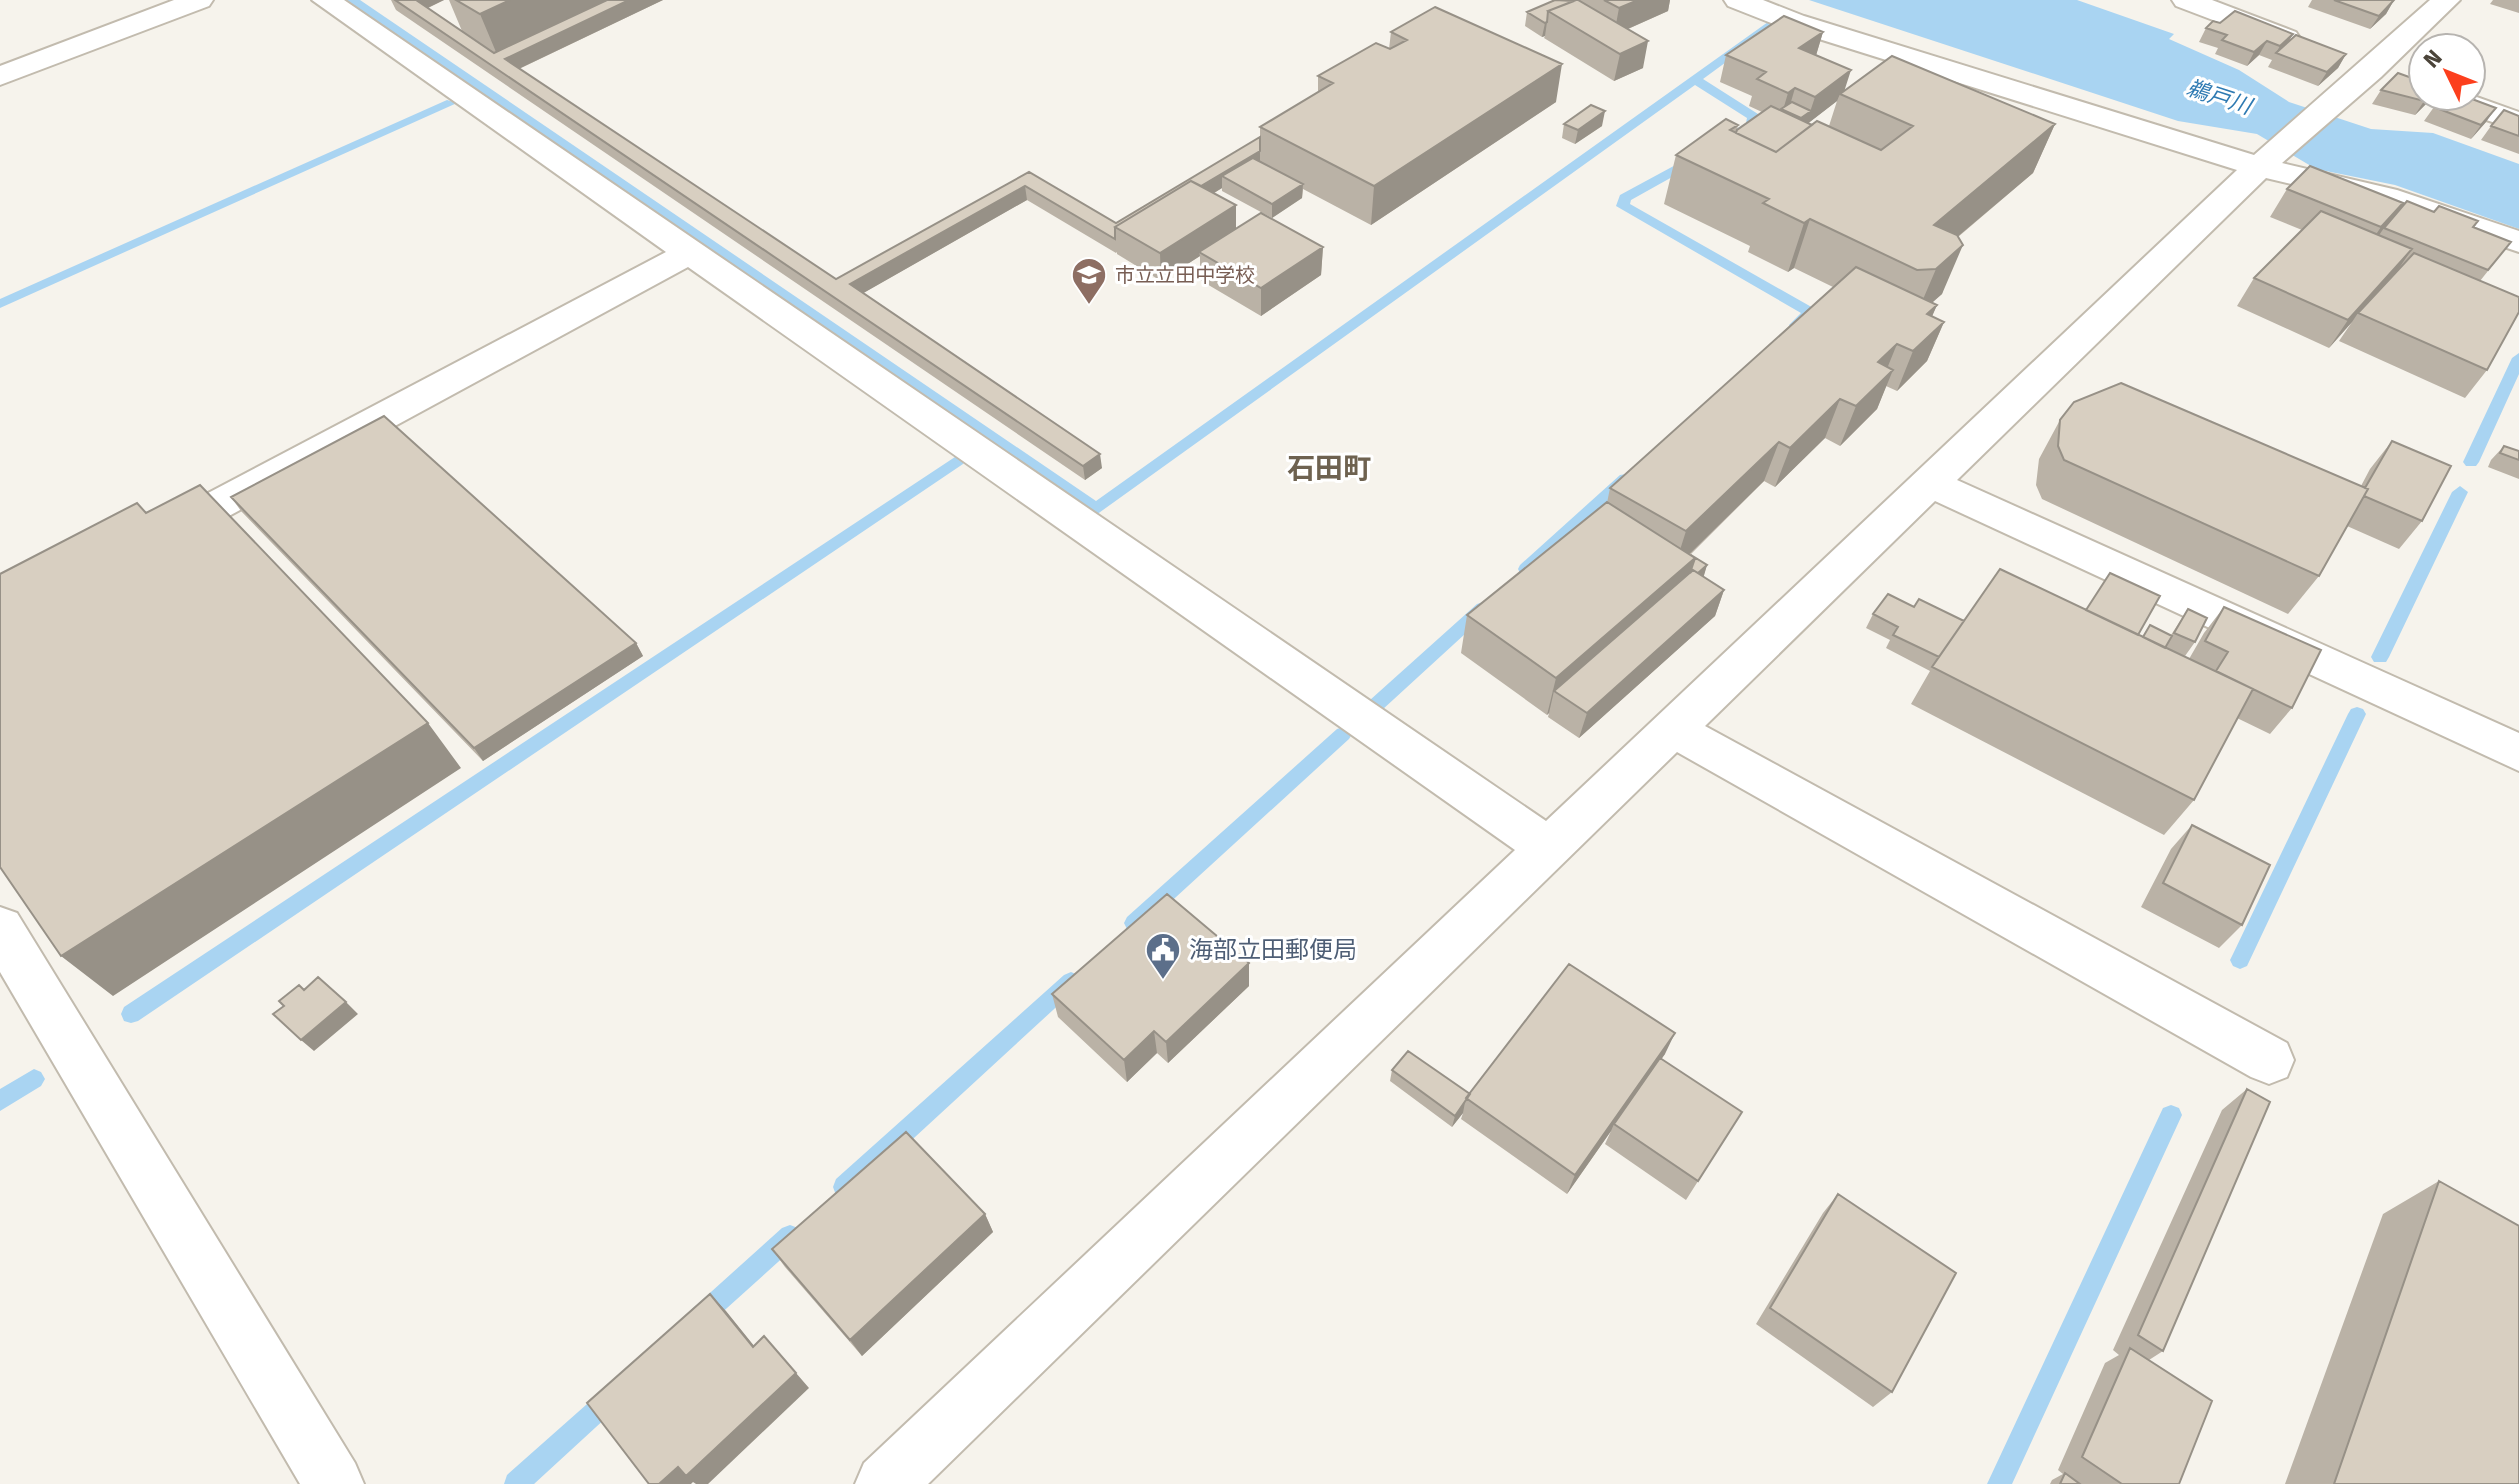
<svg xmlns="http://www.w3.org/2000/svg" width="2519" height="1484" viewBox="0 0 2519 1484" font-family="'Fira Sans','Noto Sans JP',sans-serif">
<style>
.water{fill:#a9d4f2}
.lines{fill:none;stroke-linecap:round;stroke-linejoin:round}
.stream{fill:#a9d4f2;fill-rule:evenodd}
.minor-casing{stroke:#c2bbae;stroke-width:4}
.minor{fill:#fff;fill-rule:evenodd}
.wall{fill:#bab2a6;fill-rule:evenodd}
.shaded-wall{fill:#979187}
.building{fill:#d8cfc1;stroke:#979187;stroke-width:2}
.labels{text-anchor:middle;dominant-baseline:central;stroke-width:6;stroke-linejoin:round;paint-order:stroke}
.far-education-label{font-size:20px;fill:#785e54;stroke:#fff;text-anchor:start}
.far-water-label{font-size:22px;font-style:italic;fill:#2e7ab2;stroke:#fff}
.service-label{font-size:24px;fill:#4e5e75;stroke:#fff;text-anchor:start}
.quarter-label{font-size:28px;font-weight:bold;fill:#6e6250;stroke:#fff}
</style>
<rect width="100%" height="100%" fill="#f6f3ec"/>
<path class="water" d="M1809 0H2077L2174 34 2169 39 2239 70 2289 102 2371 129 2433 133 2519 164V229L2395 185 2316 169 2257 134 2178 121Z"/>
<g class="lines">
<path class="stream" d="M346 0H360L1096 501 1768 22 1778 24 1703 79 1758 114 1756 128 1741 137H1733V131L1746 123 1747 118 1695 85 1096 515Z
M447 100 457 103 0 308V299Z
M1694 155 1699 156V162L1631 200 1630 204 1815 309V315L1801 328H1791L1789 325 1801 313 1616 206 1620 195Z
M2519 353V374L2479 462 2476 466H2466L2463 462 2512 358Z
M958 455 963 456 966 460 963 464 138 1021 131 1023 124 1021 121 1014 124 1007Z
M1626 474 1634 479 1632 483 1532 573H1520L1518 569 1520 565 1620 475Z
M2460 486 2468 492 2389 657 2386 662H2374L2371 657 2452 492Z
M1483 602 1491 608 1489 612 1382 710H1370L1367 705 1370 700 1477 604Z
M2357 707 2363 709 2366 714 2247 966 2240 969 2233 966 2230 960 2233 954 2348 714 2351 709Z
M1343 727 1349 729 1352 734 1349 739 1141 929 1134 932 1127 929 1124 923 1127 917 1337 729Z
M1071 972 1078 975 1081 981 1078 987 852 1195 844 1198 836 1195 833 1187 836 1179 1064 975Z
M34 1069 41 1072 45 1079 41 1086 0 1111V1089Z
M2171 1105 2179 1108 2182 1115 2012 1484H1987L2163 1108Z
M790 1225 798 1228 801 1236 798 1244 707 1326 699 1330 691 1326 687 1318 691 1310 782 1228Z
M612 1385 620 1389 624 1397 620 1405 534 1484H504L507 1475 604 1389Z"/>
<defs>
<path id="minor" d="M174 0H213L209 6 0 85V66Z
M312 0H344L1546 821 2237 170 1784 28 1728 6 1724 0H1763L1804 16 2254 155 2430 0H2460L2381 77 2282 163 2397 190 2519 231V252L2376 204 2266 178 1957 480 2519 733V771L1935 501 1705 726 2287 1043 2294 1060 2287 1077 2269 1084 2251 1077 1677 752 928 1484H855L864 1463 1515 850 688 267 181 542 167 546 153 542 147 532 153 522 666 252Z
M2172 0H2212L2296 32 2300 38 2296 44H2276L2176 6Z
M2471 95 2519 112V131L2433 102 2429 96Z
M0 907 17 913 355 1463 364 1484H300L0 972Z"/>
</defs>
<use href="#minor" class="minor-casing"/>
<use href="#minor" class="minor"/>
</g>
<path class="wall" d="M391 0H444L428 8 462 31 449 0H663L519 69 836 279 1029 172 1116 223 1260 137V127L1318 92V76L1389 49 1391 32 1556 102 1371 225 1303 189 1302 198 1272 218 1222 191V188L1214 193 1236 229 1323 247 1321 275 1261 316 1200 280V256L1161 281 1117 254V252L1116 253 1027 200 863 293 1102 468 1085 480 396 10Z
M1576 0H1670L1668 11 1628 29 1643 68 1614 81 1544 38 1545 36 1542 37 1525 26 1527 12Z
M2312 0H2394L2386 14 2370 29 2308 7Z
M2493 0H2519V13L2490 4Z
M2220 23 2293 34 2288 42 2346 54 2338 68 2318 86 2268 67 2272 60 2259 55 2247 66 2215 54 2218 48 2199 42 2206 28Z
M1823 32 1816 55 1845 90 2055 124 2033 173 1958 237 1942 294 1932 302 1937 305 1932 316 1944 322 1927 361 1897 391 1886 386 1877 409 1840 446 1825 438 1775 487 1764 481 1690 555 1707 565 1703 577 1724 590 1715 616 1579 738 1548 717 1549 713 1547 715 1461 653 1467 615 1607 503 1610 488 1833 287 1794 268 1788 272 1748 252 1750 246 1664 204 1676 155 1738 125 1737 130 1762 112 1749 106 1752 96 1720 82 1726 55ZM1837 101 1829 126 1812 125 1808 123Z
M2381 90 2428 102 2415 115 2372 104Z
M2434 107 2486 122 2471 139 2424 121Z
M2519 116V154L2481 140 2491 126Z
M1564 124 1602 126 1575 144 1562 138Z
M2287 189 2401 206 2478 221 2474 228 2511 242 2480 281 2487 370 2465 398 2339 341 2352 322 2329 348 2237 306 2254 278 2302 230 2270 217Z
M2060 420 2361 486 2370 469 2392 441 2422 521 2399 549 2347 526 2319 576 2288 614 2042 499 2036 485 2039 459Z
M2504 446 2519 451V479L2488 467 2491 460Z
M231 497 636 643 643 656 483 761 241 511Z
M2224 607 2292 708 2270 734 2237 718 2194 800 2164 835 1911 704 1930 671 1886 648 1890 640 1866 628 1873 614 2138 635 2142 637 2150 625 2171 635 2188 609 2195 642 2185 656 2165 648 2189 659 2204 633Z
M2192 825 2242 925 2219 948 2141 907 2171 849Z
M1249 963V986L1168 1063 1157 1053 1127 1082 1058 1017 1052 994Z
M1665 1054 1661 1059 1742 1112 1686 1200 1605 1144 1611 1131 1567 1194 1461 1119 1463 1113 1452 1127 1390 1081 1392 1070 1470 1094Z
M2247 1089 2163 1351 2149 1360 2179 1484H2050L2052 1480 2063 1474 2058 1470 2105 1363 2119 1355 2113 1350 2222 1110Z
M2439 1181 2519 1484H2285L2383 1214Z
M1838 1194 1892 1392 1873 1407 1756 1324 1823 1213Z
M985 1214 993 1232 862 1356 785 1267 772 1249Z"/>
<path class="shaded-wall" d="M414 0H444L419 12Z
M510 0H609L496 52 480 14Z
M629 0H663L510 73 505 59Z
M1638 0H1670L1668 11 1614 35 1619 8Z
M2394 0 2386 14 2370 29 2379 16Z
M1547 22 1545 36 1542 37 1545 23Z
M1823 32 1815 59 1799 48Z
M2293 34 2285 48 2276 53 2280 46Z
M1648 41 1643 68 1614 81 1620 54Z
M2267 41 2259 55 2247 66 2254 52Z
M2346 54 2338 68 2318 86 2327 72Z
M1562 64 1556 102 1371 225 1374 186Z
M1851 70 1843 95 1840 94 1837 101 1797 132 1801 118 1810 112 1815 97Z
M1795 88 1788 112 1783 110 1788 93Z
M2429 96H2432L2428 102 2415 115 2424 101Z
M2496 108 2486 122 2471 139 2481 125Z
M1605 111 1602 126 1575 144 1578 130Z
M2055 124 2033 173 1918 270 1934 225Z
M1260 151V165L1222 176V188L1137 240 1125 233Z
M1303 184 1302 198 1272 218V204Z
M1025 186 1027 200 853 299 850 284Z
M2403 203 2386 229 2384 228 2375 241 2362 255 2381 227Z
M1236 205V233L1199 252 1200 256 1161 281 1160 253Z
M1810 219 1794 268 1788 272 1804 223Z
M1963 245 1942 294 1915 318 1936 269Z
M1323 247 1321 275 1261 316V288Z
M2412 249 2393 277 2358 313 2352 322 2329 348 2348 320Z
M1937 305 1920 344 1927 314Z
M1944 322 1927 361 1897 391 1913 351Z
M1897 344 1882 381 1893 370 1877 409 1840 446 1856 406 1878 362Z
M1840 399 1825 438 1775 487 1790 448Z
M1779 442 1764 481 1674 569 1686 531Z
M1100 454 1102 468 1085 480 1083 466Z
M1695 558 1682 596 1554 691 1549 713 1547 715 1556 678Z
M1707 565 1703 579 1693 577Z
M1724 590 1715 616 1579 738 1587 713Z
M636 643 643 656 483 761 474 748Z
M428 723 461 768 113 996 61 956Z
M1249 963V986L1168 1063 1166 1042Z
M346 1002 358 1014 314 1051 301 1040Z
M1154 1031 1157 1053 1127 1082 1124 1060Z
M1675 1033 1665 1054 1615 1125 1614 1124 1611 1131 1567 1194 1575 1175Z
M1465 1102 1463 1113 1452 1127 1455 1116Z
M985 1214 993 1232 862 1356 850 1340Z
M710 1294 726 1311 767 1362 753 1347Z
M764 1336 809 1388 708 1484H696L693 1482 691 1484H659Z"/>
<path class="building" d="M395 0H416L494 53 607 0H629L505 59 836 279 1029 172 1116 223 1260 137V151L1201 186 1191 181 1115 227V239L1025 186 850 284 1100 454 1083 466Z
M456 0H510L480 14Z
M1555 0 1574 1 1548 11 1547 22 1545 23 1527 12Z
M1576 0H1578L1648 41 1620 54 1548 11Z
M1604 0H1638L1619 8Z
M2334 0H2394L2379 16Z
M1435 7 1562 64 1374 186 1260 127 1333 83 1318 76 1376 43 1390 49 1407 40 1391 32Z
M2235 11 2293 34 2280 46 2267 41 2254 52 2222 40 2227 35 2206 28 2213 21 2220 23Z
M1784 16 1823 32 1799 48 1851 70 1815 97 1795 88 1788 93 1757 79 1766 72 1726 55Z
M2296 35 2346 54 2327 72 2276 53Z
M1892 56 2055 124 1934 225 1957 235 1963 245 1936 269 1917 270 1810 219 1804 223 1763 203 1769 199 1676 155 1726 119 1738 125 1730 130 1776 152 1817 121 1881 150 1913 126 1840 94Z
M2398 73 2423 82V96H2429L2424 101 2381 90Z
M2445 96H2464L2496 108 2481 125 2434 107Z
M1792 102 1811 111 1801 118 1781 109Z
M1591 105 1605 111 1578 130 1564 124Z
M1771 106 1812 125 1776 152 1736 133 1737 130Z
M2504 110 2519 116V136L2491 126Z
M1253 158 1303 184 1272 204 1222 176Z
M2310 166 2403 203 2381 227 2287 189Z
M1191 181 1236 205 1160 253 1115 227Z
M2407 201 2434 212 2439 206 2478 221 2473 227 2511 242 2488 270 2384 228Z
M2321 211 2412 249 2348 320 2254 278Z
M1261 213 1323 247 1261 288 1199 252Z
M2414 253 2519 297V312L2487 370 2358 313Z
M1856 267 1937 305 1927 314 1944 322 1913 351 1897 344 1878 362 1893 370 1856 406 1840 399 1790 448 1779 442 1686 531 1610 488Z
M2121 383 2368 489 2319 576 2064 460 2058 446 2060 420 2074 402Z
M384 416 636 643 474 748 231 497Z
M2392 441 2451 466 2422 521 2364 496 2368 489 2365 488Z
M2504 446 2519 451V460L2500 453Z
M200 485 428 723 61 956 0 867V574L137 503 146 513Z
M1607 502 1695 558 1556 678 1467 615Z
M1691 555 1707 565 1698 573 1693 570 1690 573 1695 558Z
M2000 569 2253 689 2194 800 1932 667Z
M1693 570 1724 590 1587 713 1554 691Z
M2110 573 2160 596 2138 635 2086 610Z
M1888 594 1914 607 1919 599 1964 621 1939 657 1893 635 1898 627 1873 614Z
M2224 607 2321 650 2292 708 2216 671 2228 652 2205 641Z
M2188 609 2207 618 2195 642 2174 633Z
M2150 625 2172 636 2165 648 2143 637Z
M2192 825 2270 865 2242 925 2163 883Z
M1167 894 1249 963 1166 1042 1154 1031 1124 1060 1052 994Z
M1569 964 1675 1033 1575 1175 1466 1098Z
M318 977 346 1002 301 1040 273 1014 284 1006 279 1001 299 985 304 990Z
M1408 1051 1470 1094 1455 1116 1392 1070Z
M1660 1058 1742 1112 1698 1181 1614 1124Z
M2247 1089 2270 1102 2163 1351 2138 1335Z
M906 1132 985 1214 850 1340 772 1249Z
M2439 1181 2519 1226V1484H2334Z
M1838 1194 1956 1273 1892 1392 1770 1308Z
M710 1294 753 1347 764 1336 796 1373 686 1476 678 1467 659 1484H649L587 1403Z
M2130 1348 2212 1401 2179 1484H2122L2082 1457Z
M2065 1473 2080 1484H2060Z"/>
<defs>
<symbol id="school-pin" viewBox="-11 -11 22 30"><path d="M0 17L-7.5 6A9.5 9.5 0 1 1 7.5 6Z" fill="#8d6e63" stroke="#fff"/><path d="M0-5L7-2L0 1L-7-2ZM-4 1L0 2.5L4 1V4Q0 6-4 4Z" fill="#fff"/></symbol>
<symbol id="civic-pin" viewBox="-11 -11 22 30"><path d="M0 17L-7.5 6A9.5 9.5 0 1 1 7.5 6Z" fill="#5c6f8a" stroke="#fff"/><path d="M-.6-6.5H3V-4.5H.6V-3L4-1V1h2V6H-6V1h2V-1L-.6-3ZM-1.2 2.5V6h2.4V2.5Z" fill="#fff"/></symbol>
</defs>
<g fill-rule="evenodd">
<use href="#school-pin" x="1069" y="255" width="40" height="54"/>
<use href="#civic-pin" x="1143" y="930" width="40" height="54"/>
</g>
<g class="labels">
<g class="far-education-label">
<text x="1115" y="275">市立立田中学校</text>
</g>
<g class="far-water-label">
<text transform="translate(2219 97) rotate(18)">鵜戸川</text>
</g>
<g class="service-label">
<text x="1189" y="950">海部立田郵便局</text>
</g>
<g class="quarter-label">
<text x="1329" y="468">石田町</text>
</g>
</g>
<g transform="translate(2447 72) rotate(313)"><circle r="38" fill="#ffffff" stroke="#b7b4b0" stroke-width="2"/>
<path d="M0-6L14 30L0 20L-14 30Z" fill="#fc3f1d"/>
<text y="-12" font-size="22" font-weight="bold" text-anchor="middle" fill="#4b4439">N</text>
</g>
</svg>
